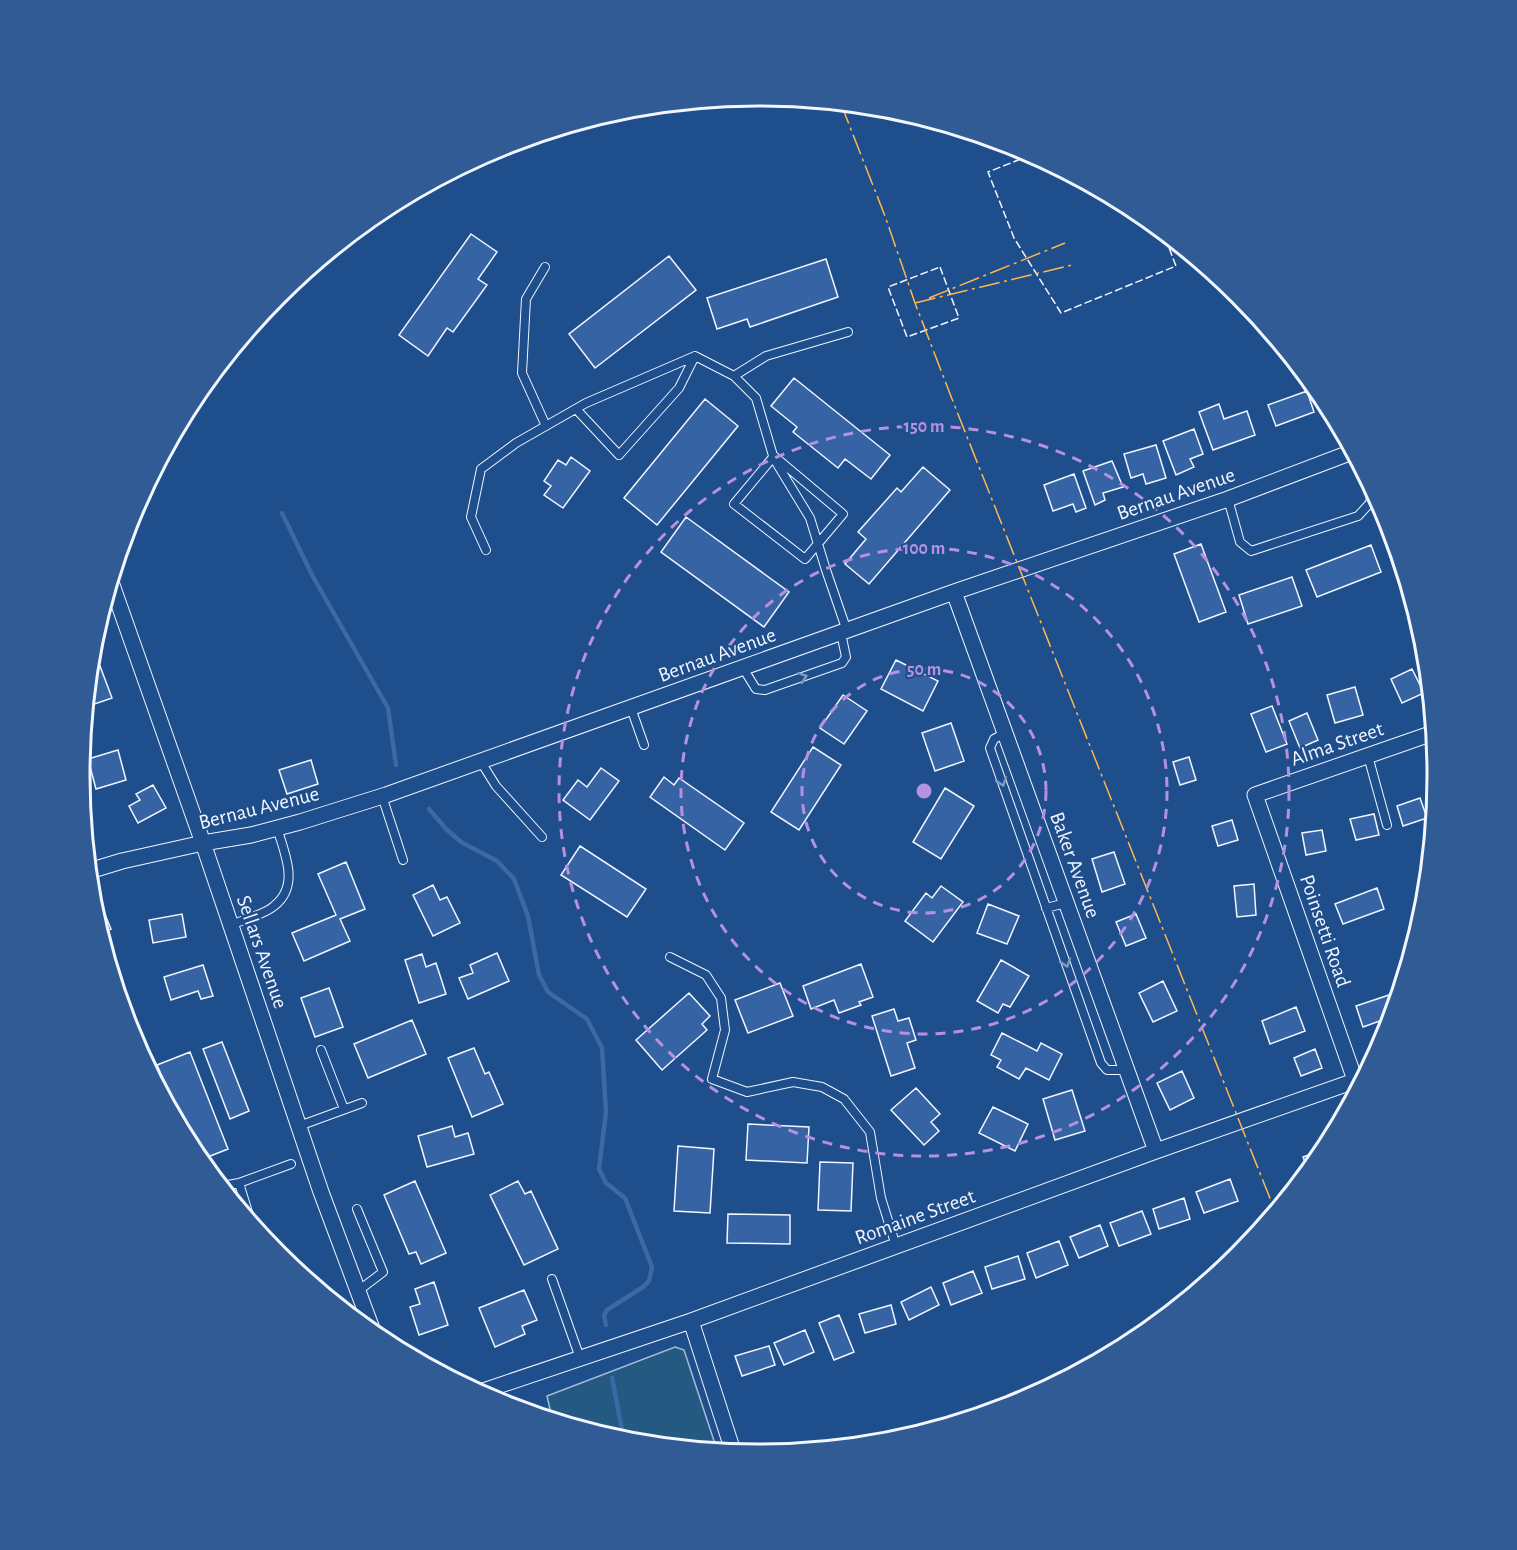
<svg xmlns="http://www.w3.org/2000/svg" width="1517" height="1550" viewBox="0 0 1517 1550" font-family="'Alegreya Sans',sans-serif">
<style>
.green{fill:#245a82;stroke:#a8bbd7;stroke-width:1.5}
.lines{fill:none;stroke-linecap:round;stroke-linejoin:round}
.stream{stroke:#3b69a3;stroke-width:4.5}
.building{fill:#3563a3;stroke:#f2f6ff;stroke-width:1.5}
.service-casing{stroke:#f2f6ff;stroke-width:10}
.minor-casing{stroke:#f2f6ff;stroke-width:17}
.service{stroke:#1f4e8c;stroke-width:8}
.minor{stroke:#1f4e8c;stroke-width:15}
.fence{stroke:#f2f6ff;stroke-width:1.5;stroke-dasharray:8 3;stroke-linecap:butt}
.power{stroke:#ffb74d;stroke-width:1.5;stroke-dasharray:21 4.5 3 4.5;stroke-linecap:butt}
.oneway{stroke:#7e9ac0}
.ring{fill:none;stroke:#b691df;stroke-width:3;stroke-dasharray:10 8}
.labels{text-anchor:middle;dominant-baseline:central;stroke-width:4.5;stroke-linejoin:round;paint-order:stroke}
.street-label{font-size:21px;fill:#f2f6ff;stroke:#1f4e8c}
.rim{fill:none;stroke:#f2f6ff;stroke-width:3}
.centre{fill:#b691df;stroke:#1f4e8c;stroke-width:3}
.ring-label{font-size:18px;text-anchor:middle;font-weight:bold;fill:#b691df;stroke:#1f4e8c;stroke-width:4.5;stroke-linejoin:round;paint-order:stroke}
</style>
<rect width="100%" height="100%" fill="#1f4e8c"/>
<path class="green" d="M675 1347 684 1350 717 1450 626 1441 552 1418 547 1396Z"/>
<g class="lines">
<path class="stream" d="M282 513 312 575 388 708 396 765
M429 809 446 829 461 842 497 861 514 879 528 916 539 975 548 992 587 1019 602 1048 606 1112 599 1169 606 1183 625 1198 652 1267 649 1281 643 1287 607 1310 604 1315 606 1325
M612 1378 624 1440"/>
</g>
<path class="building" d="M471 234 497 252 478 279 487 285 453 332 447 328 428 356 399 335Z
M669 256 696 290 595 368 569 334Z
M826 259 838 297 750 327 747 319 717 329 707 298Z
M794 378 890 455 871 479 845 459 838 468 793 432 797 427 771 406Z
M1307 391 1314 412 1276 426 1268 405Z
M705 399 738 426 657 525 624 498Z
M1219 404 1224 419 1247 411 1255 435 1213 450 1199 412Z
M1194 429 1203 454 1190 459 1194 467 1176 475 1163 441Z
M1156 445 1166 478 1146 484 1143 474 1131 478 1124 454Z
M571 457 590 471 563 508 544 495 551 486 544 481 558 460 566 465Z
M1112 461 1123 487 1103 493 1105 500 1095 505 1083 471Z
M923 467 950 490 869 584 845 564 866 539 858 532 897 488 901 492Z
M1074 474 1086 508 1076 512 1073 504 1053 511 1044 485Z
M686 517 789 592 764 627 661 552Z
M1201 544 1226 612 1199 622 1174 554Z
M1371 545 1381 572 1317 597 1306 570Z
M1395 545 1403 572 1396 574 1387 548Z
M1292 577 1302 606 1248 624 1239 595Z
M896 660 938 681 923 711 881 689Z
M100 666 112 698 86 707 90 670Z
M1412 669 1424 693 1402 703 1391 679Z
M1355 687 1363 715 1335 723 1327 695Z
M843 695 867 711 844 744 820 728Z
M1272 706 1287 744 1266 752 1251 714Z
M1307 713 1318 740 1300 748 1289 721Z
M951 723 964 761 935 771 922 733Z
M813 747 841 765 799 830 771 812Z
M118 750 126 780 96 789 88 759Z
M1189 757 1196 780 1180 785 1173 762Z
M311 760 318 784 287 794 279 770Z
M601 768 619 781 590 820 563 800 578 780 587 787Z
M664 777 674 785 679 778 744 823 725 850 650 797Z
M153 785 166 808 138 823 129 806 140 800 136 794Z
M945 788 974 806 941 859 913 842Z
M1420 798 1427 818 1403 826 1397 806Z
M1374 814 1379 835 1356 840 1350 819Z
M1232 820 1238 840 1218 846 1212 826Z
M1322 830 1326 851 1306 855 1302 833Z
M580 846 646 889 627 917 561 875Z
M1114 852 1125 884 1102 892 1092 859Z
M346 862 365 909 340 919 350 941 304 961 292 933 336 915 318 874Z
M1254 884 1256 915 1237 917 1234 886Z
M433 885 440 900 447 897 460 923 433 936 413 895Z
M941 886 963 902 933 942 905 921 926 893 932 898Z
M1377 888 1384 909 1343 924 1335 904Z
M100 902 111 929 100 934 92 906Z
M988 904 1019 916 1007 944 977 933Z
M182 914 186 937 153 943 149 920Z
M1136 914 1146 938 1126 946 1116 922Z
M497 953 509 981 468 999 459 978 473 973 470 965Z
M422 954 426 967 436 963 446 994 419 1003 405 960Z
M1001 960 1029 976 1010 1007 1003 1004 998 1013 977 1001Z
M861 964 873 997 859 1002 861 1005 839 1013 834 1000 811 1009 803 986Z
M203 965 213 996 201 999 198 991 171 1000 164 977Z
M1163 981 1177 1011 1153 1022 1139 993Z
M780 983 793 1016 748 1033 735 1000Z
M329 988 343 1027 315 1037 301 998Z
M1398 992 1391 1017 1363 1027 1356 1006Z
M689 993 710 1016 702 1024 707 1030 662 1070 636 1040Z
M1296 1007 1305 1031 1270 1044 1262 1021Z
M894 1009 898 1021 909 1018 916 1040 907 1043 915 1068 891 1076 872 1016Z
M412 1020 426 1054 368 1078 354 1044Z
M1002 1033 1037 1051 1041 1043 1062 1054 1049 1080 1026 1068 1019 1079 997 1067 1001 1060 991 1055Z
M222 1042 249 1111 230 1119 203 1049Z
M474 1048 485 1074 489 1072 503 1104 472 1117 448 1058Z
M1315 1049 1322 1068 1301 1076 1294 1058Z
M190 1052 228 1149 200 1160 194 1152 183 1131 157 1065Z
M1182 1071 1194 1098 1170 1110 1157 1083Z
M916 1088 940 1114 931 1122 939 1131 924 1145 891 1110Z
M1072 1090 1085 1131 1055 1140 1043 1099Z
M993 1107 1028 1124 1015 1151 979 1133Z
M748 1124 809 1127 807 1163 746 1160Z
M452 1126 455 1137 468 1133 474 1154 427 1167 418 1136Z
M678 1146 714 1149 710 1213 674 1211Z
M1325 1149 1323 1153 1308 1170 1303 1157Z
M820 1162 853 1163 851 1211 818 1210Z
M1230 1179 1238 1201 1204 1213 1196 1192Z
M415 1181 446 1253 421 1264 416 1252 409 1254 384 1195Z
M518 1181 525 1194 531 1191 558 1249 524 1265 490 1195Z
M1184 1198 1190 1219 1159 1229 1153 1209Z
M1142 1211 1151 1234 1119 1246 1110 1223Z
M728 1214 790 1215V1244L727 1243Z
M1100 1225 1108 1246 1079 1258 1070 1237Z
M1059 1241 1068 1265 1036 1278 1027 1253Z
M1018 1256 1025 1279 992 1289 985 1267Z
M973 1271 982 1293 951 1305 943 1283Z
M434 1282 448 1325 419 1335 410 1307 420 1304 415 1289Z
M931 1287 939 1305 909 1320 901 1302Z
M524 1290 537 1320 522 1326 525 1334 495 1347 479 1308Z
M891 1305 896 1324 865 1333 859 1314Z
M839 1315 854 1352 834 1360 819 1323Z
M805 1330 814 1352 784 1365 774 1343Z
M769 1346 775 1365 742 1376 735 1356Z"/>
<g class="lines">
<defs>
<path id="service" d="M545 267 526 299 522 373 546 426
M734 376 766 356 848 332
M576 409 619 455 679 388 695 356
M774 456 843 514 805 559 734 504Z
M1228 499 1240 542 1251 551 1358 516 1370 503 1372 490
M486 550 471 517 481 469 516 443 586 403 695 356 734 376 756 398 774 459 810 518 826 570 847 631
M743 668 756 689 765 690 842 663 846 657 841 633
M631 708 644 745
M1005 733 994 739 990 748 1101 1063 1107 1070H1126
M1368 756 1387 825
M481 762 496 786 542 837
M382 796 403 860
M1046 908 1066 903
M231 925C242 920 266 914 274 906 300 886 285 854 277 828
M670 957 706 975 721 998 725 1030 712 1079 747 1092 793 1082 822 1087 844 1099 870 1132 881 1198 896 1246
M321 1050 344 1109
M299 1126 362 1103
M239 1183 251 1222
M222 1186 239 1183 291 1164
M357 1209 383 1272 358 1291
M552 1279 580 1358"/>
<path id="minor" d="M111 582 203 843 321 1192 374 1334
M954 592 1156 1151
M89 871 122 861 203 843 251 835 300 822 386 795 954 592 1228 499 1352 452
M1355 1080 1255 795 1433 733
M691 1321 733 1451
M480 1392 691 1321 1156 1151 1363 1078"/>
</defs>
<use href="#service" class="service-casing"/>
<use href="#minor" class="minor-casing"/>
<use href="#service" class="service"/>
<use href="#minor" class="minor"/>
<path class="fence" d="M1031 155 988 172 1014 238 1061 313 1176 266 1163 232
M940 267 959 318 907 337 888 287Z"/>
<path class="power" d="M841 104 885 216 915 303 952 399 1275 1211
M929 298 1065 243
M915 303 1072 265"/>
</g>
<defs><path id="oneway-chevron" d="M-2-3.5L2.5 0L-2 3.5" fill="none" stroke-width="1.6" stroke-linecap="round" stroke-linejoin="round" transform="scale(1.5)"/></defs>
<g class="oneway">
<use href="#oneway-chevron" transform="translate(803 677) rotate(-19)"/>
<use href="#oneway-chevron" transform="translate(1002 782) rotate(71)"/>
<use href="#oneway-chevron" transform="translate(1066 963) rotate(71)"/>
</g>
<g class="ring">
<circle cx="924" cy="791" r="122"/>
<circle cx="924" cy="791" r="243"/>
<circle cx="924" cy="791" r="365"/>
</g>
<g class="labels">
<g class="street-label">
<text transform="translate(1176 494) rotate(-19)">Bernau Avenue</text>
<text transform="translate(717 655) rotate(-20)">Bernau Avenue</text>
<text transform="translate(1337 744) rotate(-19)">Alma Street</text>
<text transform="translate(259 808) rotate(-14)">Bernau Avenue</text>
<text transform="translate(1075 865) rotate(70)">Baker Avenue</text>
<text transform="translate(1325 931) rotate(71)">Poinsetti Road</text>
<text transform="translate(262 952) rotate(71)">Sellars Avenue</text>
<text transform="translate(915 1217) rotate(-20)">Romaine Street</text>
</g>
</g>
<path d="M0 0H1517V1550H0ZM758 106H759A668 668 0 0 1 1427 774V776A668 668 0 0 1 759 1444H758A668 668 0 0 1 90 776V774A668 668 0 0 1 758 106Z" fill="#305b95" fill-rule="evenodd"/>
<path class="rim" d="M758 106H759A668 668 0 0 1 1427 774V776A668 668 0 0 1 759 1444H758A668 668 0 0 1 90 776V774A668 668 0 0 1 758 106Z"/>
<circle cx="924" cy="791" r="9" class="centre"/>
<g class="ring-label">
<text x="924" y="432">150 m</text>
<text x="924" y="554">100 m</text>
<text x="924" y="675">50 m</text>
</g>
</svg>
